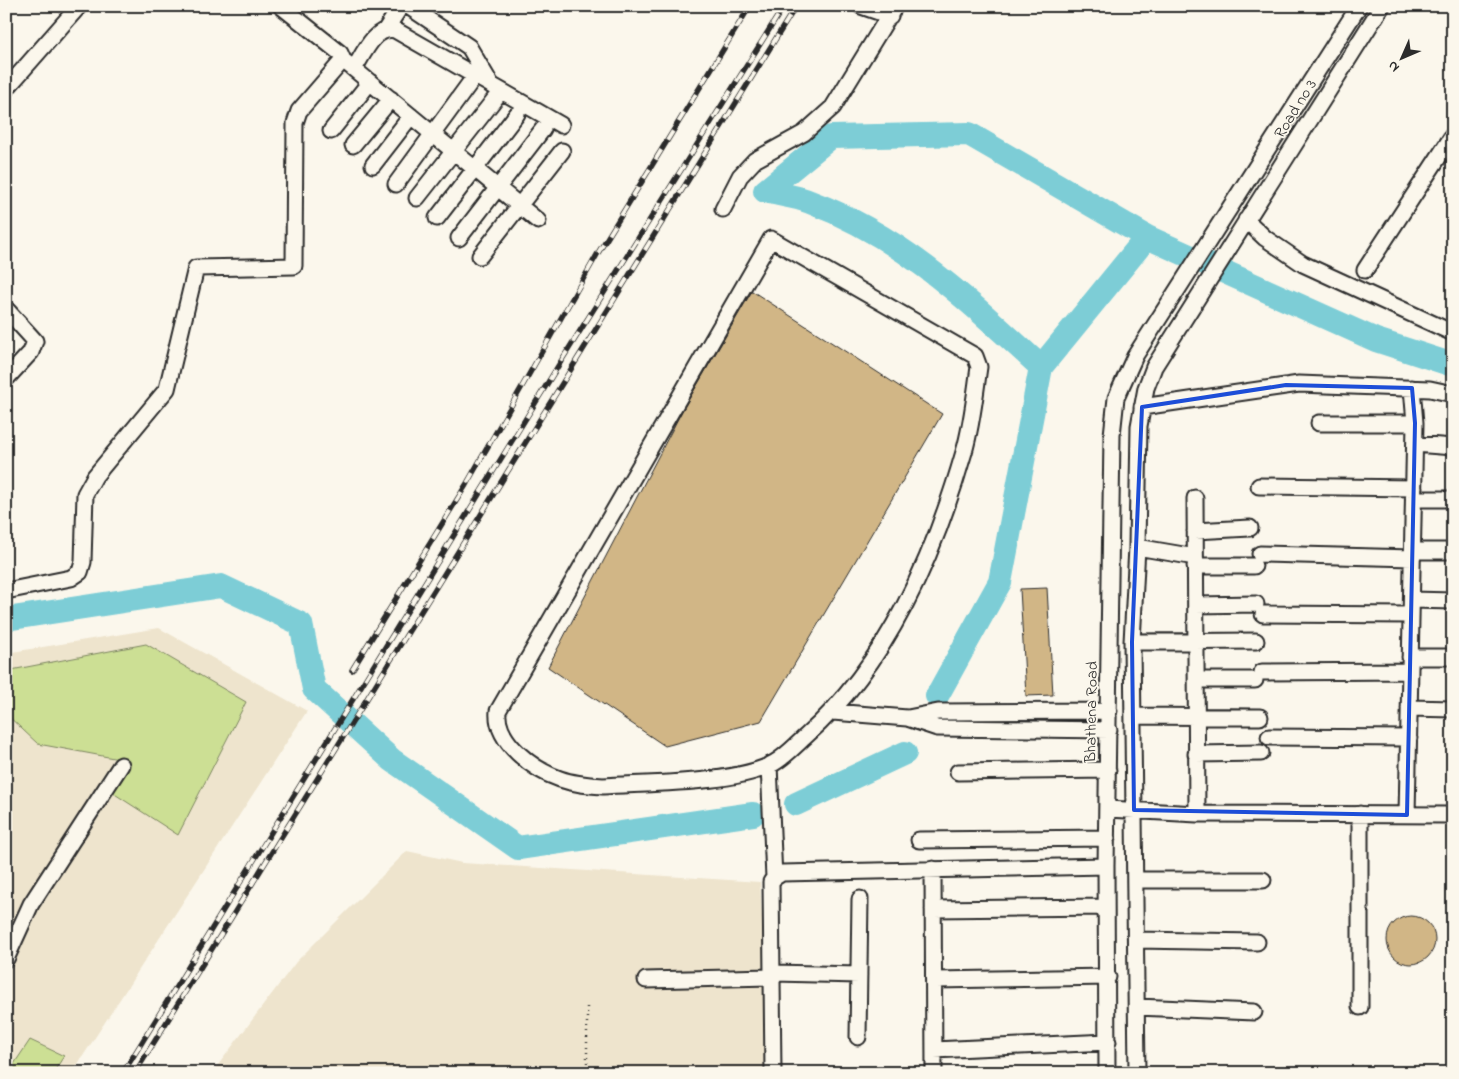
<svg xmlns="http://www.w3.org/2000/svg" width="1459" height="1079" viewBox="0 0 1459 1079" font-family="'Indie Flower',sans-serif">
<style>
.built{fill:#eee4cd}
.green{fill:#ccdf94;stroke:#7c8560}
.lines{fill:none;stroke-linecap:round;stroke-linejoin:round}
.river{stroke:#7dcdd6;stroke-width:24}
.building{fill:#d1b686;stroke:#2b2b2b}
.minor-casing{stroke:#2b2b2b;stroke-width:19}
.path{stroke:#2b2b2b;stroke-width:2.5;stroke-dasharray:1 4;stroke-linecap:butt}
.minor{stroke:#fbf7ec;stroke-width:15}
.rail-casing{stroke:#2b2b2b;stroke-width:5.5}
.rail{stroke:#fbf7ec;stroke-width:4;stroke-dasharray:11;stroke-linecap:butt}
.marked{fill:none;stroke:#1d4ed8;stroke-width:4;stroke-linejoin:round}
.labels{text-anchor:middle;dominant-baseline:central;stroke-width:4;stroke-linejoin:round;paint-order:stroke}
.street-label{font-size:16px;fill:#2b2b2b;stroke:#fbf7ec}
</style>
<rect width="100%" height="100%" fill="#fbf7ec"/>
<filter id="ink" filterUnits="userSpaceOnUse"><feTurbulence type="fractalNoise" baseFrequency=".02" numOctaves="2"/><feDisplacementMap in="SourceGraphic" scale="10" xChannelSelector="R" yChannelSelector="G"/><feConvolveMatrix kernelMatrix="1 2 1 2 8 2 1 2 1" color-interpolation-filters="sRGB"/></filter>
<g filter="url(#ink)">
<path class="built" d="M159 628 307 711 72 1073H6V653Z
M407 851 462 863 760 882 771 1073H212L296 962Z"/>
<path class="green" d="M146 644 246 702 178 835 110 791 119 759 38 744 6 714V671Z
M30 1040 64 1056 53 1073H8Z"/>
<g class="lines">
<path class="river" d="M1041 367 1147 237
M6 619 221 586 301 624 314 689 392 760 518 848 753 814
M937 696 1000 582 1041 367C970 302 902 236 810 202 796 196 780 195 765 191L831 137 969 134 1147 237 1376 340 1453 365
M796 804 905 753"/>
</g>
<path class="building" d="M752 291 942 414 761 721 665 746 548 667 682 411Z
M1047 588 1053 695 1026 696 1020 589Z
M1387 940a24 24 0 1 1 48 0a24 24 0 1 1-48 0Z"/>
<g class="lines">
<defs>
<path id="minor" d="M281 6 340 53 343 60 538 221
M408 6 469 47 492 86
M861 6 890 16
M386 29 401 6
M354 69C363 55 375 25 395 30L561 125
M6 89 79 6
M331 131 370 82
M353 145 391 99
M373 165 411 116
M396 184 475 76
M417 198 501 91
M723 209 740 176 755 160 804 133 833 107 895 6
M437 218 517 114
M1246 220 1265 238 1303 264 1453 333
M459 238 543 129
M771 239 975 356 979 367C975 395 972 425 964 452 934 556 888 663 806 736 796 745 786 756 774 763 738 784 647 783 603 786 588 785 574 784 560 779 534 770 495 742 498 711Z
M480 256 562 151
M1365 270 1453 135
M6 309 35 341 31 352 6 379
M1142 407 1299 384 1430 389 1453 394
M1319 423H1415
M1415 444 1453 447
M1259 486 1414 488
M1195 498 1197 814
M1414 499H1453
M1195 531 1250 528
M1137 547 1195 557
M1413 551H1453
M1260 554 1412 558
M1195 566H1254
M6 591 71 578 80 572 83 562 85 494 95 476 167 389 196 268 294 266 295 123 299 111 343 60
M1412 600 1453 601
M1196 605 1256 604
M1263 614 1411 615
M1132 642 1256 641
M1410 657H1453
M1262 672 1410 671
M1196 680H1255
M1409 708 1453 709
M833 712 907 718 937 728 1109 730
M1133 716 1260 717
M908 718 938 712 1109 711
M1269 737 1409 738
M1196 754 1261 753
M769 765 774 878
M958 772 1108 770
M1108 809 1197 814 1453 815
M1407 815 1415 423 1412 388
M919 840 1107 838
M933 869 934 1073
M1136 880H1263
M933 909 1106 907
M1136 940 1257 942
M6 959 31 904 121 765
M774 973 859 975
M646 980 774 977
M935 980 1108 977
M1137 1007 1254 1012
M1360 1007V814
M858 1037 860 899
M934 1050 1108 1042
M773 1073 771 882 774 878 782 873 1106 866
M1107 1073 1106 866 1112 435 1116 398 1135 356 1359 6
M1137 1073 1132 642 1137 547 1139 426 1146 388 1154 367 1382 6"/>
</defs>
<use href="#minor" class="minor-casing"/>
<path class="path" d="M587 1073V1005"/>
<use href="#minor" class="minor"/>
<defs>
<path id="rail" d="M352 670 466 485 598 253 750 6
M123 1073 563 358 784 6
M135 1073 796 6"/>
</defs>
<use href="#rail" class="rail-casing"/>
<use href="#rail" class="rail"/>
</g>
</g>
<path class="marked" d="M1286 385 1412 388 1415 423 1407 815 1134 810 1132 642 1142 407Z"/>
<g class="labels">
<g class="street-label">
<text transform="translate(1296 109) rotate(-58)">Road no 3</text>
<text transform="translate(1092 712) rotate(-89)">Bhathena Road</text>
</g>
</g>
<rect width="1459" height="1079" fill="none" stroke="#fbf7ec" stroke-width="25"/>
<rect x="12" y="12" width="1434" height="1054" fill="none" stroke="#2b2b2b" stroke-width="2" filter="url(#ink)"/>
<g transform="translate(1402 58) rotate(225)" stroke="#fbf7ec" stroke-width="4" paint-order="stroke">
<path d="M0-4L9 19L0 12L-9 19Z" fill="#2b2b2b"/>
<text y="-8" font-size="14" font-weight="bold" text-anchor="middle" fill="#2b2b2b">N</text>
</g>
</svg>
